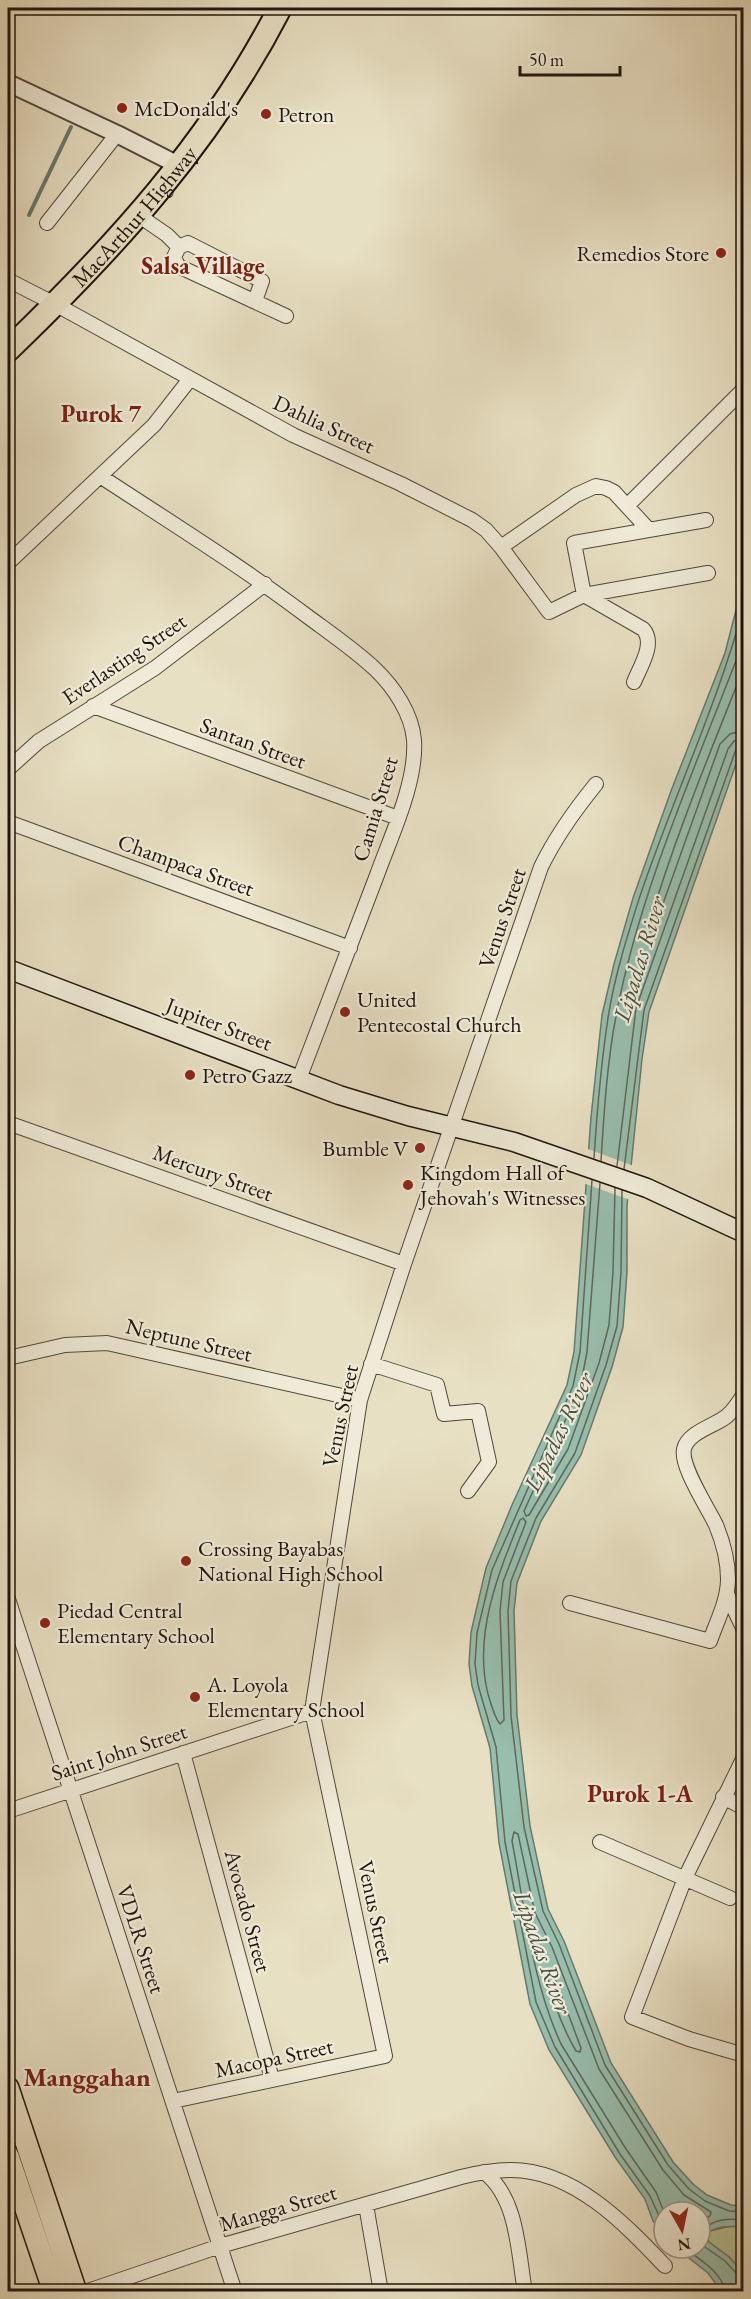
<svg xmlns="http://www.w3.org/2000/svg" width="751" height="2299" viewBox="0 0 751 2299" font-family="'EB Garamond',serif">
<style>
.green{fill:#b8c293;stroke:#6c6b50;stroke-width:1.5}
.water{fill:#98bead;stroke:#687a6d;stroke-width:1.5}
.pier{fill:#e8e0c3}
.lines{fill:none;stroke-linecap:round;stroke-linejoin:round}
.shore{stroke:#5c695d;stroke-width:1.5}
.stream{stroke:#687a6d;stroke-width:4}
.minor-casing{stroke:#51473a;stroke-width:16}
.tertiary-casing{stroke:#51473a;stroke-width:20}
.secondary-casing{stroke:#1f140d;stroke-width:21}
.primary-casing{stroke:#1f140d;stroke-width:24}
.trunk-casing{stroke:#1f140d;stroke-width:26}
.minor{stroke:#f0ebd8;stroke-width:14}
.tertiary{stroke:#f0ebd8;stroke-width:16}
.secondary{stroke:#f0ebd8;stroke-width:18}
.primary{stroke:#e8e0c3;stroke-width:21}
.trunk{stroke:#e8e0c3;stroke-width:22}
.poi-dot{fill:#8f2418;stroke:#f0ebd8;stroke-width:2}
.labels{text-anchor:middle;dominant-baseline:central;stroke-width:4.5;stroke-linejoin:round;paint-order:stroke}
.poi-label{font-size:22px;fill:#1f140d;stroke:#f0ebd8;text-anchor:start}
.street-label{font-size:22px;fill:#1f140d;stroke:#f0ebd8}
.neighbourhood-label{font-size:24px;font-weight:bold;fill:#7a1f14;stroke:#f0ebd8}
.water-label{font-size:24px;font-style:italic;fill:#495045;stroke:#f0ebd8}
.quarter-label{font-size:26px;font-weight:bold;fill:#7a1f14;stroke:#f0ebd8}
</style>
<rect width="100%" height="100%" fill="#e8e0c3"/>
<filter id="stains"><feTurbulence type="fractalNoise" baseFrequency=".00333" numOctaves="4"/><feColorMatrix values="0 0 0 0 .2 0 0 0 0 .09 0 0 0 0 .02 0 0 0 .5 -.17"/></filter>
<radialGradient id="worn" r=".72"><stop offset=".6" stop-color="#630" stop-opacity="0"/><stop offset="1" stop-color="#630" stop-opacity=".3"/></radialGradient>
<path class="green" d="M735 2225 743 2226V2272L729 2257 709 2242 706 2236 709 2231Z"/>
<path class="water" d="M743 583V744L649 1012 642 1059 627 1206V1272L623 1327 612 1367 581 1455 541 1521 517 1583 514 1611 517 1715 530 1826 548 1909 564 1941 611 2063 673 2162 693 2184 707 2195 731 2205 743 2206V2226L721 2227 710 2231 707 2236 709 2242 729 2257 743 2272V2291H721L708 2273 676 2248H700V2212H664V2237L663 2236 653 2221 645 2199 615 2157 549 2050 530 2004 499 1843 490 1748 472 1686 469 1664 471 1632 486 1568 512 1505 567 1385 574 1352 591 1117 602 1015 614 964 633 898 671 791 725 653Z"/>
<path class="pier" d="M585 1148 634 1166 630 1200 583 1183Z"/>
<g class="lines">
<path class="shore" d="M744 667C710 753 674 839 648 928L650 931 654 929 720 744 730 734 744 730
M594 1158C597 1112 601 1064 608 1018 614 978 627 937 639 899 672 800 717 706 744 606
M601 1161C604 1113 607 1063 616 1016 639 894 693 773 737 658L744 635
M617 1166 636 1008 728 749 734 741 744 739
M624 1169 644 1010 735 752 738 748 744 747
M592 1180 580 1352 573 1386 492 1570 477 1633 475 1664 478 1685 496 1747 505 1842 536 2002 555 2047 620 2154 650 2196 664 2227
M600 1183 587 1352 580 1388 524 1511 526 1516 529 1515 568 1449 599 1363 609 1325 613 1272 615 1188
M622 1190 621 1272 617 1326 606 1365 575 1453 536 1518 511 1581 508 1611 511 1716 524 1827 543 1911 559 1944 605 2065 668 2165 689 2189 705 2201 729 2211 744 2212
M523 1518 526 1522 503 1582 500 1611 504 1720 500 1724C494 1717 491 1704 488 1694 473 1635 498 1574 520 1520Z
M549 1972 553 1973 581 2048 580 2052 576 2051C562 2027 553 2002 547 1975Z
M664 2212 656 2192 626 2149 561 2044C532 1981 525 1909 512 1841L514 1832 518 1834 535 1913 552 1947 599 2069 663 2170 684 2195 711 2212 710 2216 700 2221
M744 2220C728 2218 707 2219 701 2236L705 2247 725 2261 738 2275 744 2276
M685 2248C699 2260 722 2271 725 2292"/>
<path class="stream" d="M29 215 71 127"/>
<defs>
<path id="minor" d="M138 215 167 235 179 247 174 257 178 266 286 316
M47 223 117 134
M179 247 188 243 262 281 255 301
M8 280 55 304 293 435 401 484 472 520 486 530 501 547 549 612 584 595 708 573
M100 476C170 522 241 566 307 616 330 633 355 650 375 669 394 687 412 714 414 740 417 782 391 836 377 875 351 943 325 1011 299 1079
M628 505 744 389
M501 547 576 495 596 486 606 488 614 492 649 530
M8 563 154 425 190 379
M634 682C640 667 656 643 643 629L584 595 574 543 706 520
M93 706 398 818
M8 769 39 741 155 668 265 584
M8 822 350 948
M8 1123 404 1264
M8 1358 65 1345 107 1343 360 1400
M371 1364 437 1385 444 1414 478 1411 489 1462 468 1491
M727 1594 744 1630
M8 1599 235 2292
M570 1603 710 1641C717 1621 728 1600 728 1579 728 1561 723 1542 716 1525 708 1508 680 1466 684 1449 688 1432 715 1426 727 1416 734 1410 739 1402 744 1394
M183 1753 272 2079
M744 1757 685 1878 632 2017 689 2039 744 2055
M723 1797 744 1808
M8 1811 312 1711
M600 1842 730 1898
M173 2101 385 2056 312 1711 360 1400 404 1264 541 867C556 836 574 811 596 784
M484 2172C518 2198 518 2252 525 2292
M366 2205 381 2292
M85 2292 220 2246 461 2177C477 2173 494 2170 511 2170 574 2170 625 2224 665 2266"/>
<path id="tertiary" d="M8 83 117 134 180 166"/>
<path id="secondary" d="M8 969 339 1095 408 1116 514 1142 647 1188 744 1233"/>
<path id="primary" d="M8 2088 76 2292
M8 2156 54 2292"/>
<g id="trunk">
<path id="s1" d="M8 350C116 246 211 142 280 8"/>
</g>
</defs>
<use href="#minor" class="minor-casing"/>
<use href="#tertiary" class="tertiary-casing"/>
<use href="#secondary" class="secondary-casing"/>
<use href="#primary" class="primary-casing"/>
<use href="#trunk" class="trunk-casing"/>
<use href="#minor" class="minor"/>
<use href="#tertiary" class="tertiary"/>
<use href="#secondary" class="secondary"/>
<use href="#primary" class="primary"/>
<use href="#trunk" class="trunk"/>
</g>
<g class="poi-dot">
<circle cx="122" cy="108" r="6"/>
<circle cx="266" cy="114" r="6"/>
<circle cx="721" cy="253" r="6"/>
<circle cx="345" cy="1012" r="6"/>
<circle cx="190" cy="1075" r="6"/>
<circle cx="420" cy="1148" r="6"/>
<circle cx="408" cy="1185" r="6"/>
<circle cx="186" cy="1561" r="6"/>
<circle cx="45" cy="1623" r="6"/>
<circle cx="195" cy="1697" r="6"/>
</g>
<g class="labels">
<g class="poi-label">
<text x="134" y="108">McDonald's</text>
<text x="278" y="114">Petron</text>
<text x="709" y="253" text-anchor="end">Remedios Store</text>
<text x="357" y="999">United<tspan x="357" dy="25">Pentecostal Church</tspan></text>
<text x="202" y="1075">Petro Gazz</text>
<text x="408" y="1148" text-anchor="end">Bumble V</text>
<text x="420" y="1172">Kingdom Hall of<tspan x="420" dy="25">Jehovah's Witnesses</tspan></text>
<text x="198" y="1548">Crossing Bayabas<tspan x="198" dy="25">National High School</tspan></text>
<text x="57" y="1610">Piedad Central<tspan x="57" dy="25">Elementary School</tspan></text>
<text x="207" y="1684">A. Loyola<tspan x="207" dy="25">Elementary School</tspan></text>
</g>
<g class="street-label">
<text stroke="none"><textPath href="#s1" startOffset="184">MacArthur Highway</textPath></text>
<text transform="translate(324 424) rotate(25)">Dahlia Street</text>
<text transform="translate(124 659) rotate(-34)">Everlasting Street</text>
<text transform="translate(253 743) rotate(20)">Santan Street</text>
<text transform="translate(375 809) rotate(-73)">Camia Street</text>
<text transform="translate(186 865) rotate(20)">Champaca Street</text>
<text transform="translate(502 918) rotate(-71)">Venus Street</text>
<text transform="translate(219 1024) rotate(21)">Jupiter Street</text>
<text transform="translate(213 1173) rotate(20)">Mercury Street</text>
<text transform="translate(189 1340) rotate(13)">Neptune Street</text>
<text transform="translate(340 1416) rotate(-78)">Venus Street</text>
<text transform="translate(119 1752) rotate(-18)">Saint John Street</text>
<text transform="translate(248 1911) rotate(75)">Avocado Street</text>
<text transform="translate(376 1912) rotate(78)">Venus Street</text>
<text transform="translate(141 1939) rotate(72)">VDLR Street</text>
<text transform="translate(274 2058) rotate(-12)">Macopa Street</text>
<text transform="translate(278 2208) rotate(-16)">Mangga Street</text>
</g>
<g class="neighbourhood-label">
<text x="203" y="265">Salsa Village</text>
<text x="101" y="413">Purok 7</text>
<text x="640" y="1793">Purok 1-A</text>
</g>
<g class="water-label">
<text transform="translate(639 959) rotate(-73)">Lipadas River</text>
<text transform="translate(558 1432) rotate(-64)">Lipadas River</text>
<text transform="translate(543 1952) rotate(70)">Lipadas River</text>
</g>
<g class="quarter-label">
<text x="87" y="2077">Manggahan</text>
</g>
</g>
<rect width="751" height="2299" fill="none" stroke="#e8e0c3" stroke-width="30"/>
<rect x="9" y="9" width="733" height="2281" fill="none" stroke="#1f140d" stroke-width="3"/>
<rect x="15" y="15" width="721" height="2269" fill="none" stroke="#1f140d" stroke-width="1.5"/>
<g transform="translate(682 2230) rotate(171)"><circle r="28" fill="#f0ebd8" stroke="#9c9587" stroke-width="1.5"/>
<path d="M0-4.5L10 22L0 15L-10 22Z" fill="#8f2418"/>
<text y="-9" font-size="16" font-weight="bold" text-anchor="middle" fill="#1f140d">N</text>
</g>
<path d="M520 66v9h100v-9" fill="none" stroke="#1f140d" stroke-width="3"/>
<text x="529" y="66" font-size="18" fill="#1f140d" stroke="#f0ebd8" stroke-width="4.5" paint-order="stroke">50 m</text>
<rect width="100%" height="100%" filter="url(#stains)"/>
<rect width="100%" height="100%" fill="url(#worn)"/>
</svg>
